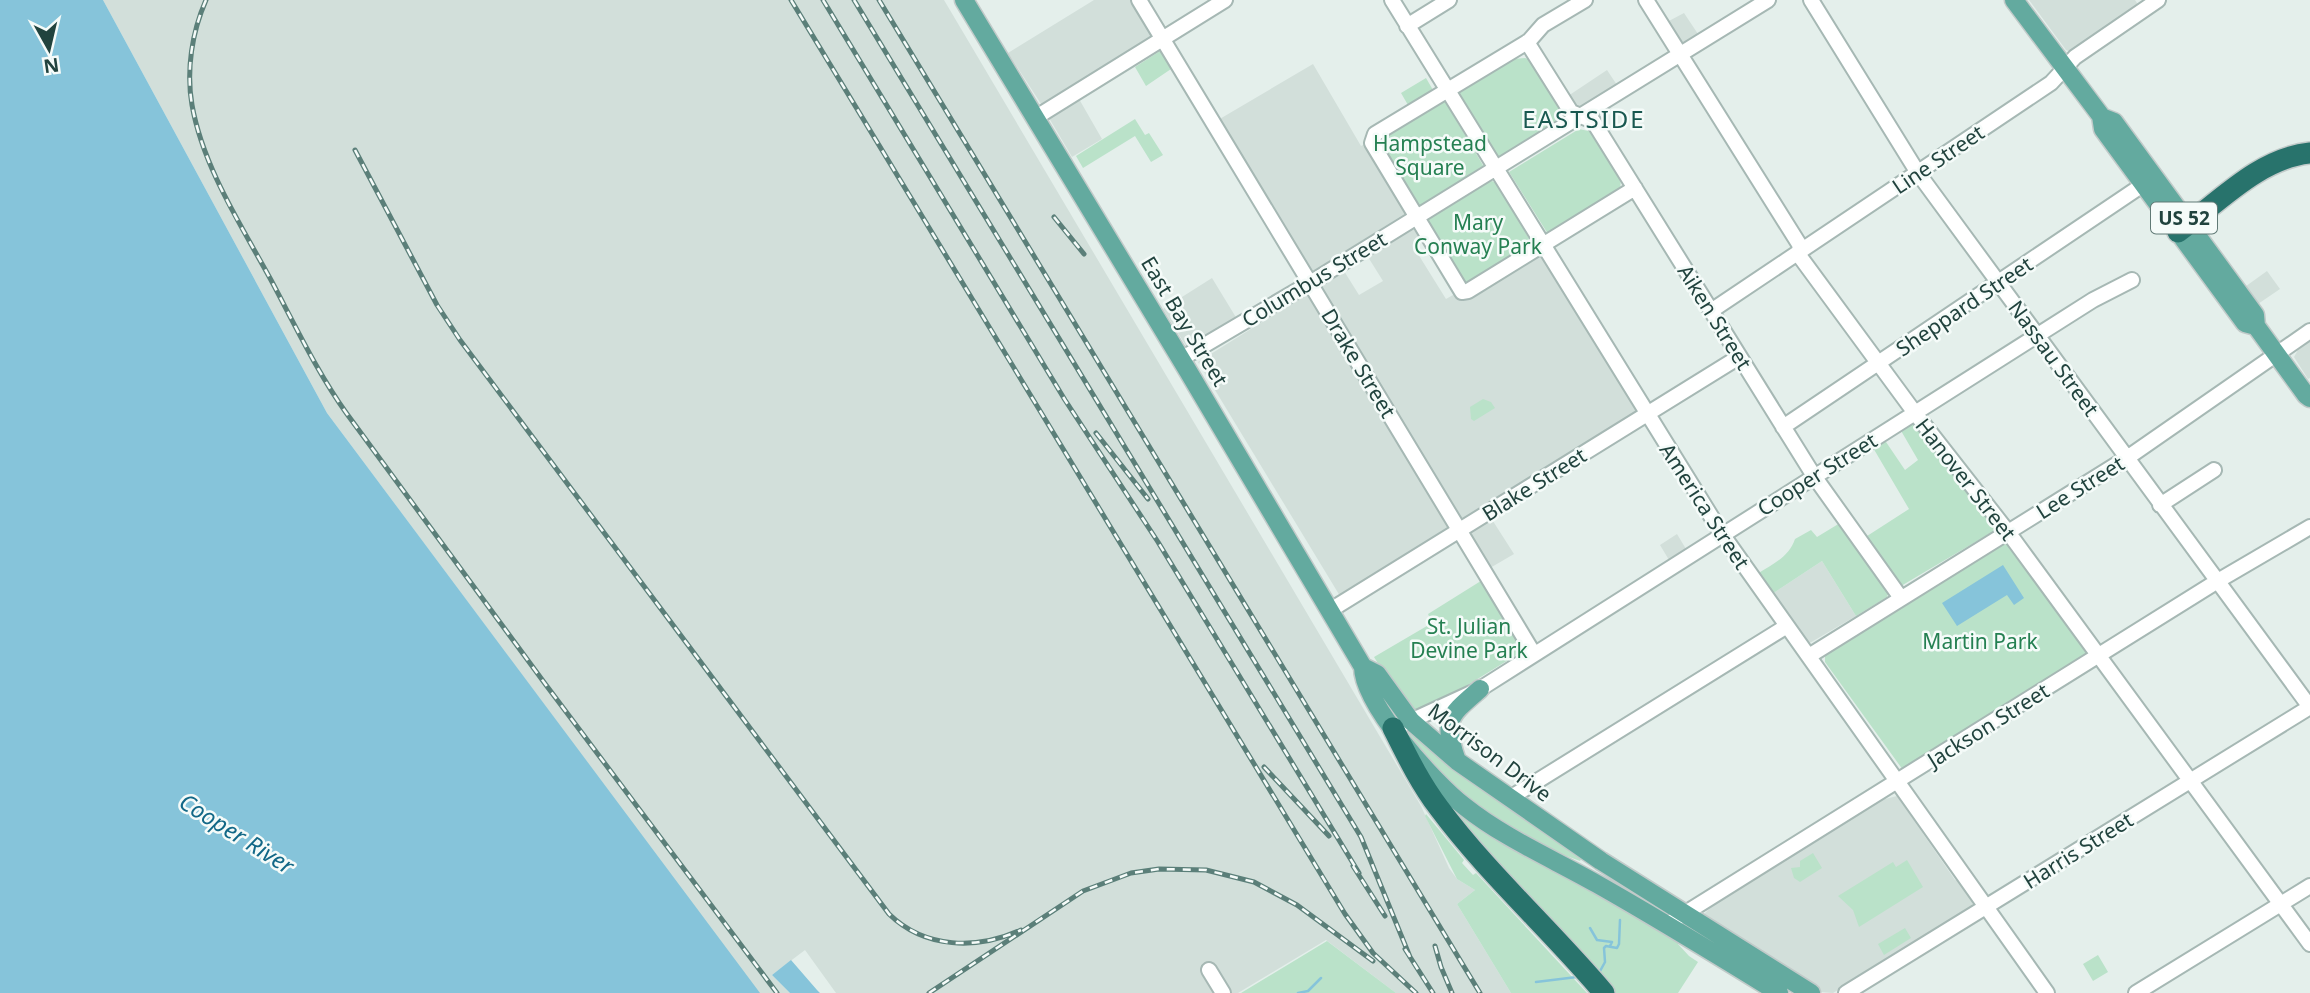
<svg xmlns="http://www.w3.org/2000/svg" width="2310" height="993" viewBox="0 0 2310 993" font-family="'Noto Sans',sans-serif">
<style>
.built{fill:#d2dfda}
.green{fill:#bae2c9}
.water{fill:#86c4da}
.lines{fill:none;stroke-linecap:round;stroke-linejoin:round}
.stream{stroke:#86c4da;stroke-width:2.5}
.minor-casing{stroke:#a6b8b4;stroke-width:18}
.major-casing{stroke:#c1cac9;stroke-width:21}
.highway-casing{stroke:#c1cac9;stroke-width:24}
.minor{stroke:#fff;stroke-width:14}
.major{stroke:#63aa9f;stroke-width:18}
.highway{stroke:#28736c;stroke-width:21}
.rail-casing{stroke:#5b7f79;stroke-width:5}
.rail{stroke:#f5fbf9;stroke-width:2.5;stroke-dasharray:8;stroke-linecap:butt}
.labels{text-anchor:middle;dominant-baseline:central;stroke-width:5;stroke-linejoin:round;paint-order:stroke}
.shield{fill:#f5fbf9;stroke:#617a76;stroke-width:2}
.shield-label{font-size:19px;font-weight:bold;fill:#21433e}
.park-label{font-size:21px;fill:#258052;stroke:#f5fbf9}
.street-label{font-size:21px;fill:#21433e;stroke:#f5fbf9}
.water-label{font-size:23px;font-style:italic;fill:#126887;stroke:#f5fbf9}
.quarter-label{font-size:24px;letter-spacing:2px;fill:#195850;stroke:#f5fbf9}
</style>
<rect width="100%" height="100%" fill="#e4efeb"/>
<path class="built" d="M103 0H944L1421 806 1449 868 1457 879 1475 890 1457 904 1511 993H1396L1326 940 1238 993H836L805 950 772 975 790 993H759L327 413Z
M1094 0H1133L1154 37 1043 107 1008 53Z
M2029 0H2135L2139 6 2071 52 2066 50Z
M1684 13 1698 34 1684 43H1680L1667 22Z
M1313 64 1361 146 1365 144 1406 213 1312 272 1218 120Z
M1607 70 1617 85 1576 109 1568 96Z
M1079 99 1102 139 1072 157 1049 118Z
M1413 229 1421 238 1413 246 1446 299 1453 295 1465 300 1535 255 1541 254 1638 412 1463 520 1321 289 1323 284 1344 271 1359 295 1383 281 1368 257Z
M2267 271 2280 289 2255 306 2242 289Z
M1212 278 1237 319 1190 346H1186L1163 309Z
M1305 295H1310L1451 528 1340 596 1198 362Z
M2310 341V378L2308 379 2294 357 2298 350Z
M1491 518 1514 554 1490 568 1470 532Z
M1677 534 1686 549 1669 560 1660 545Z
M1822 561 1856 616 1808 644 1772 594Z
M1897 796 1955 880 1959 881 1973 900 1972 907 1833 993 1820 992 1703 915 1712 906 1881 800Z"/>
<path class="green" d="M1160 51 1171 69 1146 86 1135 67Z
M1525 58 1531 60 1565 116 1502 156 1498 157 1460 95V91L1513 59Z
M1426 78 1433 90 1408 105 1401 93Z
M1445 101 1484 167 1418 207 1380 144 1384 137Z
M1135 119 1145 135 1149 133 1163 155 1151 162 1135 136 1083 168 1076 156Z
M1579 129 1593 132C1603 148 1627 172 1619 191L1548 234 1509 172Z
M1489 182 1492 181 1498 184 1532 244 1465 285 1426 221Z
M1483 399 1491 402 1495 408 1474 421 1471 419 1470 407Z
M1911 422 1914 423 1995 527 1994 531 1901 586 1864 538 1909 509 1872 446 1884 439 1905 470 1918 460 1900 429Z
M1840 523 1889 591 1887 597 1856 616 1822 561 1772 594 1757 574C1773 564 1789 557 1795 539L1811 530 1817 537Z
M2006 543 2010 544 2089 653 1903 770 1825 662V655Z
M1484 579 1524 648 1523 651 1453 694 1414 713 1405 707 1374 657 1432 623 1428 614Z
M1407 726 1583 855 1580 861 1548 849 1487 817 1454 788 1403 732Z
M1451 810 1681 940 1678 944 1689 956 1698 962 1678 993H1613Z
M1426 814 1464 860 1462 863 1473 875 1476 873 1587 993H1511L1457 904 1475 890 1457 879 1425 816Z
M1813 853 1822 868 1800 882 1794 878 1791 868 1800 867V861Z
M1907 860 1923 887 1859 927 1853 910 1838 896 1893 862 1896 867Z
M1905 928 1911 938 1884 955 1878 944Z
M1327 941 1396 993H1241Z
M2098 955 2108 972 2093 981 2083 964Z"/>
<path class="water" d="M0 0H103L327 413 760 993H0Z
M2003 565 2024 598 2014 605 2007 595 1957 626 1942 603Z
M791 960 817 990 820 993H790L772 975Z"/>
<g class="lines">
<path class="stream" d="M1590 928 1597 940 1612 942 1610 946
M1599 973 1605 962 1604 948 1606 946 1617 948 1619 944 1620 920
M1536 982 1577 977
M1298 993 1308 991 1321 978"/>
<defs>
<path id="minor" d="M1139 0 1534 654
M1392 0 1722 534 2047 993
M1585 0 1543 25 1529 41 1375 134 1372 143 1462 292 1468 291 1635 188
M1646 0 1799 244 1801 258 1915 413 2008 532 2310 944
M1811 0 1918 173 2310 707
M1407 26 1449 0
M1527 42 1571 112 1593 121 1814 476 1901 598
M1035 118 1225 0
M1711 311 2051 83 2075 57 2158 0
M1181 359 1310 283 1768 0
M1783 427 2144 184
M2160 505 2214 470
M1329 611 1739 357
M1809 656 2127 458 2310 331
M1404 724 1480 689 2093 300 2132 280
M1510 798 1787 626
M1668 924 2216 582 2310 527
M1209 970 1223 993
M1846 993 2310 707
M2136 993 2310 886"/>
<path id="major" d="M964 0 1188 371 1363 667
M2014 0 2101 116 2103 129 2245 323 2256 326
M2101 117 2114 122 2255 315 2256 326 2306 395 2310 398
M1363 667 1377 674 1411 721 1457 761 1601 861 1811 993
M1363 667C1363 704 1434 783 1464 806 1504 838 1553 859 1597 884 1659 919 1719 956 1779 993
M1457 761C1442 719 1449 716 1480 689"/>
<path id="highway" d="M2178 232C2218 203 2259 158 2310 153
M1393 728C1407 756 1420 783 1439 808 1488 874 1551 930 1604 993"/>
</defs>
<use href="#minor" class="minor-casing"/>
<use href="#major" class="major-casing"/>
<use href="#highway" class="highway-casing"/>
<use href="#minor" class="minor"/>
<use href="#major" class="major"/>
<use href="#highway" class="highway"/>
<defs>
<path id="rail" d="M206 0C192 32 186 70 192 105 203 167 241 225 271 280 295 325 317 372 347 414L546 685 777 993
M791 0 1345 914 1373 953 1416 993
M823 0 1065 400 1158 542 1359 873
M854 0 1361 837 1410 957
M879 0 1480 993
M355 150 437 305 460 340 889 914C925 949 977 950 1021 930
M1054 217 1084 254
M1096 433 1148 499
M1264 767 1329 836
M1353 866 1385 916
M1435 946 1441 967 1452 993
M1405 949 1433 993
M929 993 1083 891 1131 873 1159 869 1206 870 1254 882 1297 905 1373 961"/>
</defs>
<use href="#rail" class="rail-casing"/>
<use href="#rail" class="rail"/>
</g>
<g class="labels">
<rect class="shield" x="2151" y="202.5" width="66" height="31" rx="5"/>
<g class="shield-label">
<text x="2184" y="218">US 52</text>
</g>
<g class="park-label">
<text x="1430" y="143">Hampstead<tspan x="1430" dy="24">Square</tspan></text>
<text x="1478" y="222">Mary<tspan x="1478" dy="24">Conway Park</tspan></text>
<text x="1469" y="626">St. Julian<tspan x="1469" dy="24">Devine Park</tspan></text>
<text x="1980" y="641">Martin Park</text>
</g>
<g class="street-label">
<text transform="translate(1938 159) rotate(-34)">Line Street</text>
<text transform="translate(1314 279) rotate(-31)">Columbus Street</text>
<text transform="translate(1964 306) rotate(-34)">Sheppard Street</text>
<text transform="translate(1715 317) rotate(58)">Aiken Street</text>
<text transform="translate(1185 321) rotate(59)">East Bay Street</text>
<text transform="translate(2054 358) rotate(54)">Nassau Street</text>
<text transform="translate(1359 363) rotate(59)">Drake Street</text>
<text transform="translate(1817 474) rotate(-32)">Cooper Street</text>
<text transform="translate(1966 479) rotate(52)">Hanover Street</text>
<text transform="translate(1534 484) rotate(-32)">Blake Street</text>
<text transform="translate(2080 487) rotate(-32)">Lee Street</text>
<text transform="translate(1705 506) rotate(57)">America Street</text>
<text transform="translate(1988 725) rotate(-32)">Jackson Street</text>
<text transform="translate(1490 752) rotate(37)">Morrison Drive</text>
<text transform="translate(2078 850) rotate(-32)">Harris Street</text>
</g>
<g class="water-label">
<text transform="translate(237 833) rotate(32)">Cooper River</text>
</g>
<g class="quarter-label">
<text x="1584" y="118">EASTSIDE</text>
</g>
</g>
<g transform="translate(49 49) rotate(172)" stroke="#f5fbf9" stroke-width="5" paint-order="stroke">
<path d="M0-5L12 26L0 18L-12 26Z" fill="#21433e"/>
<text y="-10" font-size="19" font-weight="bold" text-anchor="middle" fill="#21433e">N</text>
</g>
</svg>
